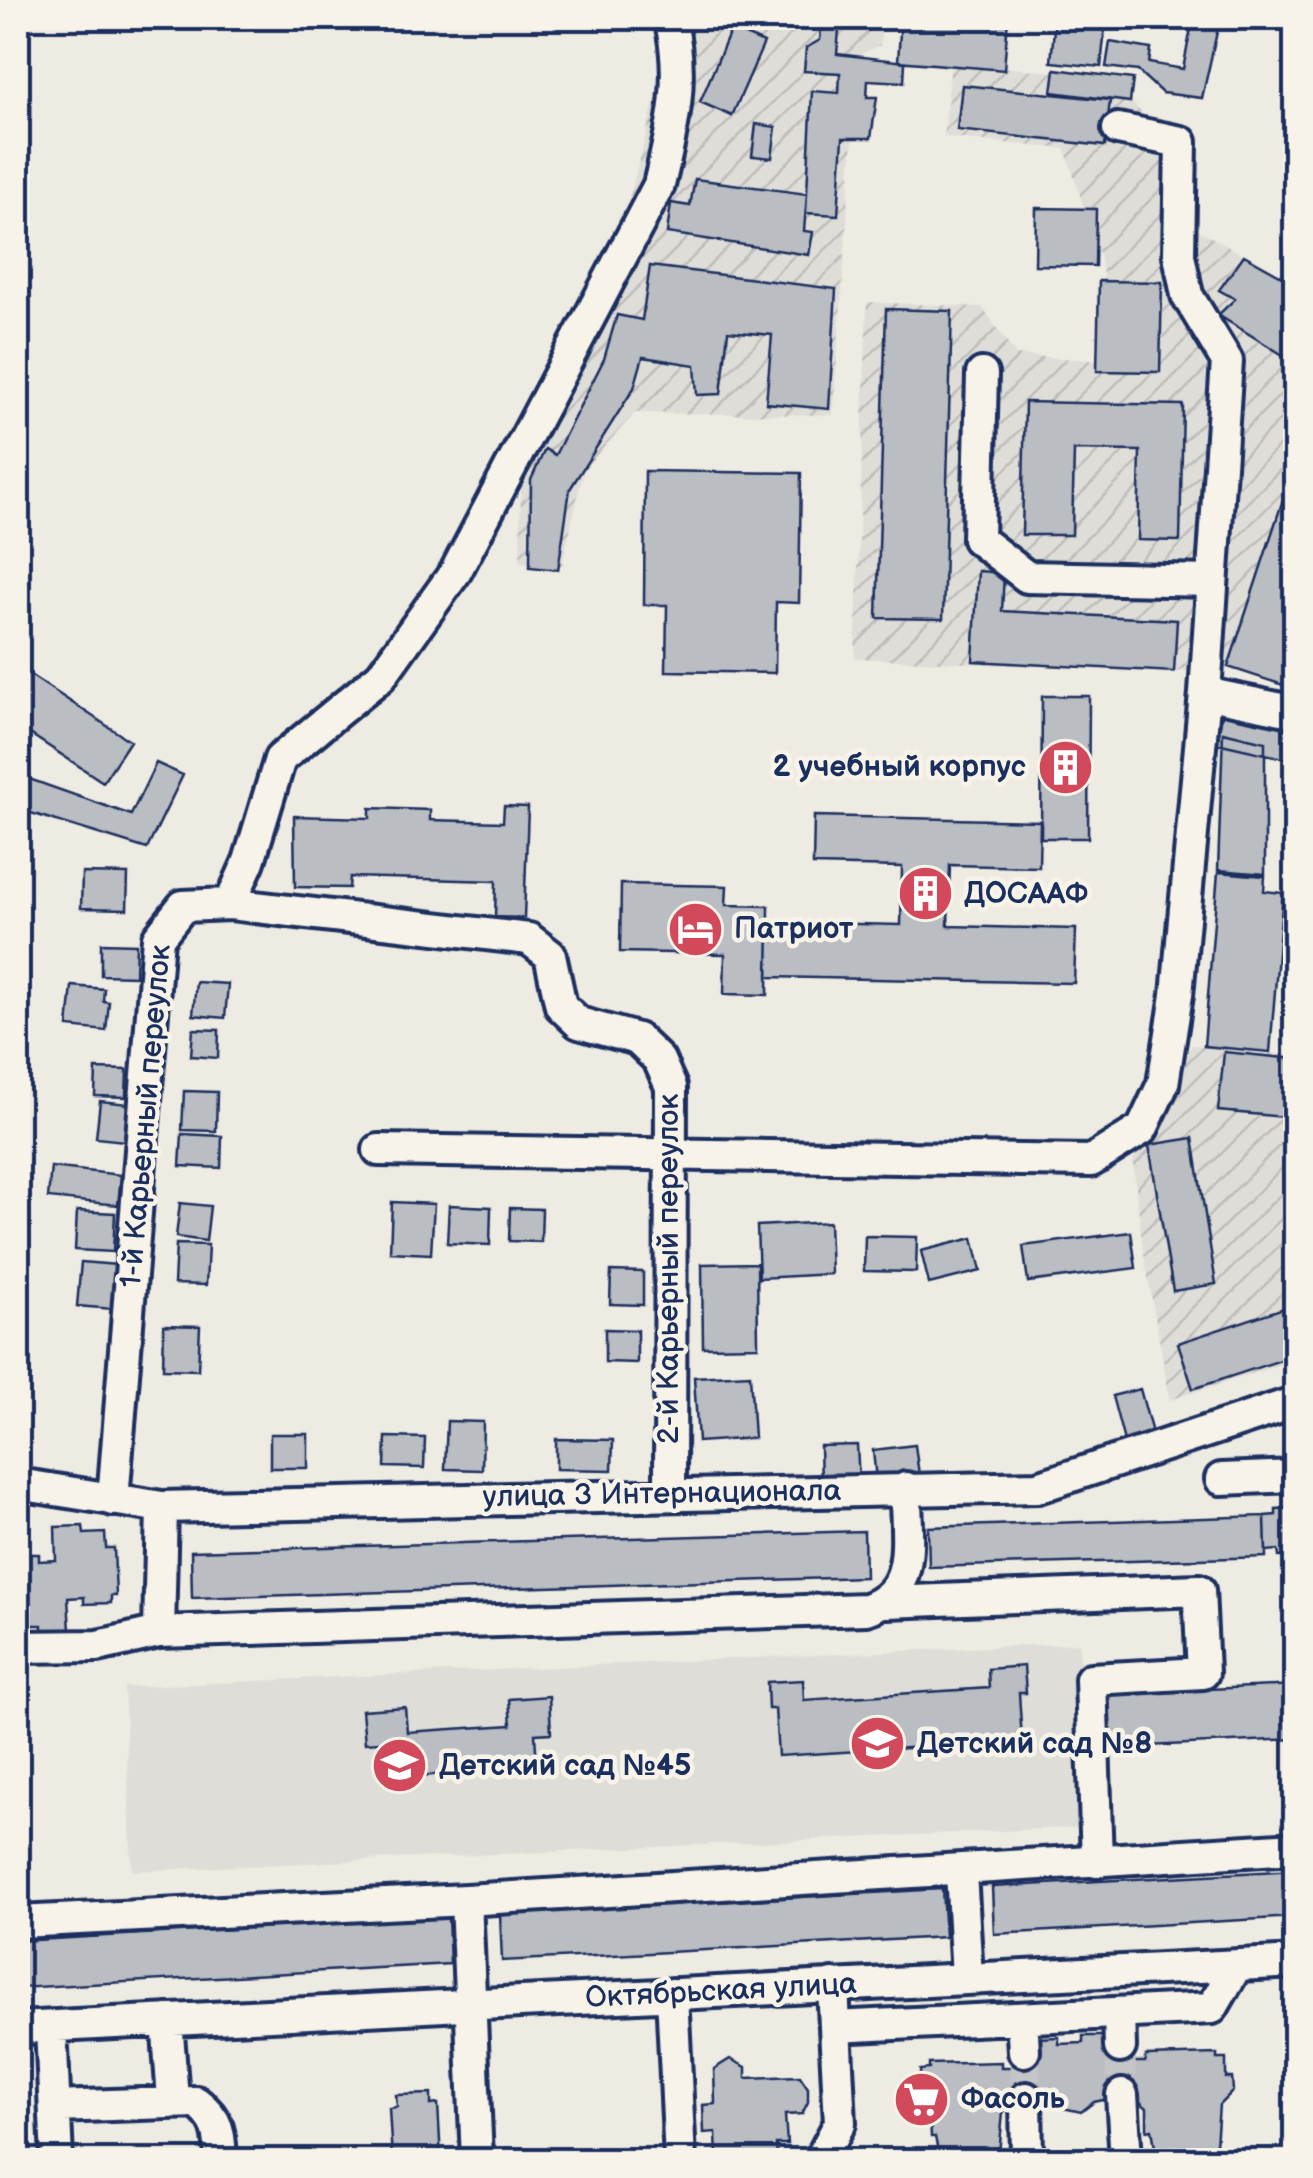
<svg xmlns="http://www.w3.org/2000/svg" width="1313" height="2178" viewBox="0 0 1313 2178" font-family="'Balsamiq Sans',sans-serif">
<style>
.built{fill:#deddd8}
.industrial{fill:url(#industrial-furrows)}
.building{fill:#babdc2;stroke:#1b2f5e;stroke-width:2.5}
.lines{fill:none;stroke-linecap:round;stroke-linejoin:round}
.minor-tunnel{stroke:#c4c5c8;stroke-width:30;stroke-dasharray:30 15;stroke-linecap:butt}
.minor-casing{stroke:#1b2f5e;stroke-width:38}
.minor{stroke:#f7f3e8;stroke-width:30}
.labels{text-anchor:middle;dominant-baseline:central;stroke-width:9;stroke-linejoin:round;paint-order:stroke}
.poi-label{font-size:30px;font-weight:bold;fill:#1b2f5e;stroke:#f7f3e8;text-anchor:start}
.street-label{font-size:30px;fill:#1b2f5e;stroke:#f7f3e8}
</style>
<defs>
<pattern id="industrial-furrows" width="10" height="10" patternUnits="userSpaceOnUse" patternTransform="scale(2.5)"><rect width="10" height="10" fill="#deddd8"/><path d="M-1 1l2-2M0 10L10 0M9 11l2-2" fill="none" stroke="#bebebc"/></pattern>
</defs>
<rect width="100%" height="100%" fill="#eeebe2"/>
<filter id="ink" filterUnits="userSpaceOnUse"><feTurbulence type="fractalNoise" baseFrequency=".01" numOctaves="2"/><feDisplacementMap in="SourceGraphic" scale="20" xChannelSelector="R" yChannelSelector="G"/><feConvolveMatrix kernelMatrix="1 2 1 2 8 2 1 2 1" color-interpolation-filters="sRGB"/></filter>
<g filter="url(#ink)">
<path class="built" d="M1079 1643 1087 1827 132 1871 124 1687Z"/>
<path class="industrial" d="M676 18H883L880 45 859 55 833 415 635 413 584 469 562 565 520 562 521 482 618 242Z
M951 62 1112 78 1161 136 1197 229 1295 284 1296 658 1286 686 1228 667 1174 672 855 658 867 302 982 307 1016 355 1118 362 1100 257 1065 149 944 137Z
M1192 1045 1295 1056V1360L1170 1400 1143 1250 1133 1161Z"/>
<path class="building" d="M822 18H840L837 54 905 62 904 82 868 80 867 97H877L871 138H843L838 215 806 213 812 91 839 93 840 73 804 71 806 48 820 40Z
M840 18H878L877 27 840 23Z
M901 18H1008L1004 70 898 61Z
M1055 18H1106L1101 67 1051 62Z
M1193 18H1235L1234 22 1220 19 1202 98 1162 93 1138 71 1106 67 1110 42 1151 49 1149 63 1183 69Z
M731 29 764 43 732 116 700 102Z
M1055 69 1133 79 1130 102 1052 92Z
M962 85 1110 100 1105 146 957 130Z
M756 124 776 127 772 158 752 156Z
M695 179 807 194 804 231 813 232 809 255 667 233 671 203 690 206Z
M1036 208 1096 209 1095 266 1035 265Z
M1244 255 1296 284V363L1218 315 1235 299 1219 290Z
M650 266 836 289 829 409 766 403 772 335 728 331 721 394 697 395 695 365 643 357 634 388 570 489 558 570 530 567 531 480 545 449 555 455 604 359 617 315 642 320Z
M1099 281 1162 282 1160 372 1097 371Z
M886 309 952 311 943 619 877 618Z
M1025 402 1183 405 1180 541 1138 540 1140 451 1074 450 1072 535H1022Z
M1296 460V657L1286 686 1228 667Z
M645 471 801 473 799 603 776 602 775 673 666 671 667 605H644Z
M978 571 1004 573 1002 611 1177 620 1174 672 973 661Z
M18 667 130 741 103 782 18 726Z
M1042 696H1089L1088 838H1041Z
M1223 709 1296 727V761L1217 743Z
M1223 732 1265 742V874L1218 870Z
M156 763 183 775 147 849 18 809V775L131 815Z
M504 806 528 807 524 918 495 917 496 881 350 877 349 888 295 887 294 816 370 818V808L430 810V820L503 822Z
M814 816 1040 821 1039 867 950 865 948 926 1076 929 1074 983 768 977 769 922 901 925 902 867 813 865Z
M1218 872 1265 876 1264 891 1283 893 1270 1052 1204 1046Z
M82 873 128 874 127 909 81 908Z
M621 884 727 886 726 905 769 906 768 995 724 994 725 954 620 952Z
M101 943 136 944 135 976 101 975Z
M196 982 228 984 225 1018 193 1015Z
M72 986 104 989 103 1001 109 1002 106 1031 68 1027Z
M193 1029 219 1030 218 1058 191 1056Z
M1224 1052 1296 1059V1118L1218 1111Z
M96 1069 127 1070 126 1097 95 1096Z
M184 1091 217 1092 216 1131 182 1130Z
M100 1101 129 1104 124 1141 96 1138Z
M182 1134 222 1136 221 1168 180 1166Z
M1193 1138 1216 1284 1173 1291 1149 1145Z
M51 1167 121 1175 118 1205 48 1198Z
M392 1202 434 1204 431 1254 390 1252Z
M180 1203 210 1206 206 1241 176 1237Z
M449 1205 491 1207 490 1245 447 1243Z
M510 1208 542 1209 541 1242 509 1241Z
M77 1211 115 1213 113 1252 75 1250Z
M829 1222 831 1274 759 1278 757 1226Z
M1131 1232 1136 1268 1028 1282 1023 1246Z
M865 1236 917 1237 916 1272 864 1271Z
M973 1238 981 1271 929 1284 921 1251Z
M176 1244 208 1245 206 1285 174 1284Z
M81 1262 117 1265 113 1309 77 1306Z
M757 1263 758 1346 703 1347 702 1264Z
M611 1271 643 1272V1305L610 1304Z
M1296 1304V1355L1193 1389 1178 1343Z
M164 1325 200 1326 198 1370 163 1369Z
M605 1329 637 1330V1363L605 1362Z
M750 1374 754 1438 698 1442 694 1377Z
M1140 1389 1152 1433 1124 1441 1112 1396Z
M447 1421 483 1422 482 1470 445 1469Z
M270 1434H308V1468H270Z
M386 1437 425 1438 424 1468 385 1467Z
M556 1439 613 1440 612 1470 556 1469Z
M857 1445 859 1481 821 1483 820 1446Z
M915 1445 919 1475 876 1480 873 1450Z
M1291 1508 1296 1515V1556L1279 1557 1278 1550 1266 1551 1265 1516 1276 1515V1509Z
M1265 1516 1266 1557 929 1567 928 1527Z
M83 1526 84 1534 105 1533 106 1548H114L116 1596H111V1603L84 1604V1597L68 1598 70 1631 42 1632V1625H19L18 1554H39V1561L56 1560 55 1527Z
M864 1531 865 1577 192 1598 191 1551Z
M1024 1666 1026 1693H1019L1022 1741 778 1756 775 1709H768L767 1682 803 1680 804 1700 989 1688 988 1669Z
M1296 1685V1739L1106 1748 1104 1694Z
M549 1696 551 1733 535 1734 537 1767 381 1779 379 1742 365 1743 362 1710 405 1707 407 1732 511 1725 509 1699Z
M1296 1870V1917L994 1934 992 1887Z
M942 1889 945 1937 502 1961 500 1914Z
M448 1917 450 1964 18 1988V1941Z
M1083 2036H1104L1105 2042H1114L1130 2053 1131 2094 1094 2102 1081 2112 1045 2104V2098H1016L1015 2057 1037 2038 1059 2037V2044L1083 2043Z
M1217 2054V2059H1226V2078H1232L1233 2091 1219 2105 1216 2145 1212 2150 1156 2153 1152 2129 1147 2130V2108L1131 2094 1130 2062H1146V2056Z
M730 2059 746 2067V2078L800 2076 808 2088V2102L802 2114 785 2115 787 2144H776L777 2160H717L716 2132 704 2133 703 2105 715 2104 714 2069Z
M1001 2062V2067H1015L1016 2098 1003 2113 999 2153 996 2158 940 2160 935 2137H931L930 2115 915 2102 914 2089H921L920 2070 929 2069V2064Z
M431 2094V2105L438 2104 441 2160H392L389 2108 397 2107 396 2095Z"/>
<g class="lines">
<path class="minor-tunnel" d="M1120 2047 1122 2095
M1024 2051 1026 2098"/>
<defs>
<path id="minor" d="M982 374 978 539 1027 577 1212 581
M1205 693 1296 712
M230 904 249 861 280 759 381 676 456 571 659 185C673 127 685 77 670 18
M379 1150 1091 1161 1142 1129 1163 1084 1177 995 1205 693 1227 361 1187 295 1179 255 1181 142 1118 129
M1221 1479 1296 1476
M18 1484 162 1507 1038 1487 1296 1402
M113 1500 158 938 183 906 230 904 529 939 550 955 561 1006 579 1023 637 1039 659 1060 671 1087 670 1492
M887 1602 1199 1590 1203 1673 1091 1679 1097 1862
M159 1632 866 1609C920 1591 905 1536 906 1488
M18 1647 98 1646 159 1632 162 1507
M961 1871 967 1978
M466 1900 477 2160
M18 1922 466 1900 1296 1848
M833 1985 835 2027 1212 2008 1237 1965
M672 1994 680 2160
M1119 2013 1120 2047
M1022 2018 1024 2051
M167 2020 173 2099
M51 2027 57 2160
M18 2028 1296 1962
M1122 2095 1126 2160
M1026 2098 1027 2160
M55 2107 196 2102C219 2119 220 2133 221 2160
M820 2160 840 2123 835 2027"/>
</defs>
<use href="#minor" class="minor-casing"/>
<use href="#minor" class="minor"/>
</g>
</g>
<defs>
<symbol id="building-disc" viewBox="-11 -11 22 22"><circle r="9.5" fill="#d1495b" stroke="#f7f3e8"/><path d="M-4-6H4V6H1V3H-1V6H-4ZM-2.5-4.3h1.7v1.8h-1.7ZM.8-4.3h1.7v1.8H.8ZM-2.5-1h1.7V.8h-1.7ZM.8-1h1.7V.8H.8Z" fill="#fff"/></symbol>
<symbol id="hotel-disc" viewBox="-11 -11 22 22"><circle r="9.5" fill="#d1495b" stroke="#f7f3e8"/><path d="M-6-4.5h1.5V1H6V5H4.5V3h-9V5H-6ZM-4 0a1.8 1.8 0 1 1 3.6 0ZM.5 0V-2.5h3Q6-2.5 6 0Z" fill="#fff"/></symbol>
<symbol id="school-disc" viewBox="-11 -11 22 22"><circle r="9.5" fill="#d1495b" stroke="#f7f3e8"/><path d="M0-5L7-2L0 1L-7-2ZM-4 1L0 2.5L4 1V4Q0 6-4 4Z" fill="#fff"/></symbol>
<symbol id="supermarket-disc" viewBox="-11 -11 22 22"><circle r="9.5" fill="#d1495b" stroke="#f7f3e8"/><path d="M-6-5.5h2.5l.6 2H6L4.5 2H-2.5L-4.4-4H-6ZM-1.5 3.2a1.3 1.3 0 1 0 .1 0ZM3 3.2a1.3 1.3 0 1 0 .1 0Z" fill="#fff"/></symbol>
</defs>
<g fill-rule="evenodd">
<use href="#building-disc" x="1034" y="736" width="63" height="63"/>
<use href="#building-disc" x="894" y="862" width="63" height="63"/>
<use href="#hotel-disc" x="664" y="898" width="63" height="63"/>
<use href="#school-disc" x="846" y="1712" width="63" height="63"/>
<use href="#school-disc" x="368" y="1734" width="63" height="63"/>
<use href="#supermarket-disc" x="890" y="2068" width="63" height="63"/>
</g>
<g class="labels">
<g class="poi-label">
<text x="1026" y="767" text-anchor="end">2 учебный корпус</text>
<text x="964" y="894">ДОСААФ</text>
<text x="734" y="929">Патриот</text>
<text x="917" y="1744">Детский сад №8</text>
<text x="439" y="1766">Детский сад №45</text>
<text x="961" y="2099">Фасоль</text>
</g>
<g class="street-label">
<text transform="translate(146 1116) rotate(-85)">1-й Карьерный переулок</text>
<text transform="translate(669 1269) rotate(-90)">2-й Карьерный переулок</text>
<text transform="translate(662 1494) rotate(-1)">улица 3 Интернационала</text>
<text transform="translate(721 1991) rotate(-3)">Октябрьская улица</text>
</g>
</g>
<rect width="1313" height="2178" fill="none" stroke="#f7f3e8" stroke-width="60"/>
<rect x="30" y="30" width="1253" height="2118" fill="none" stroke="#1b2f5e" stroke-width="4" filter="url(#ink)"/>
</svg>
